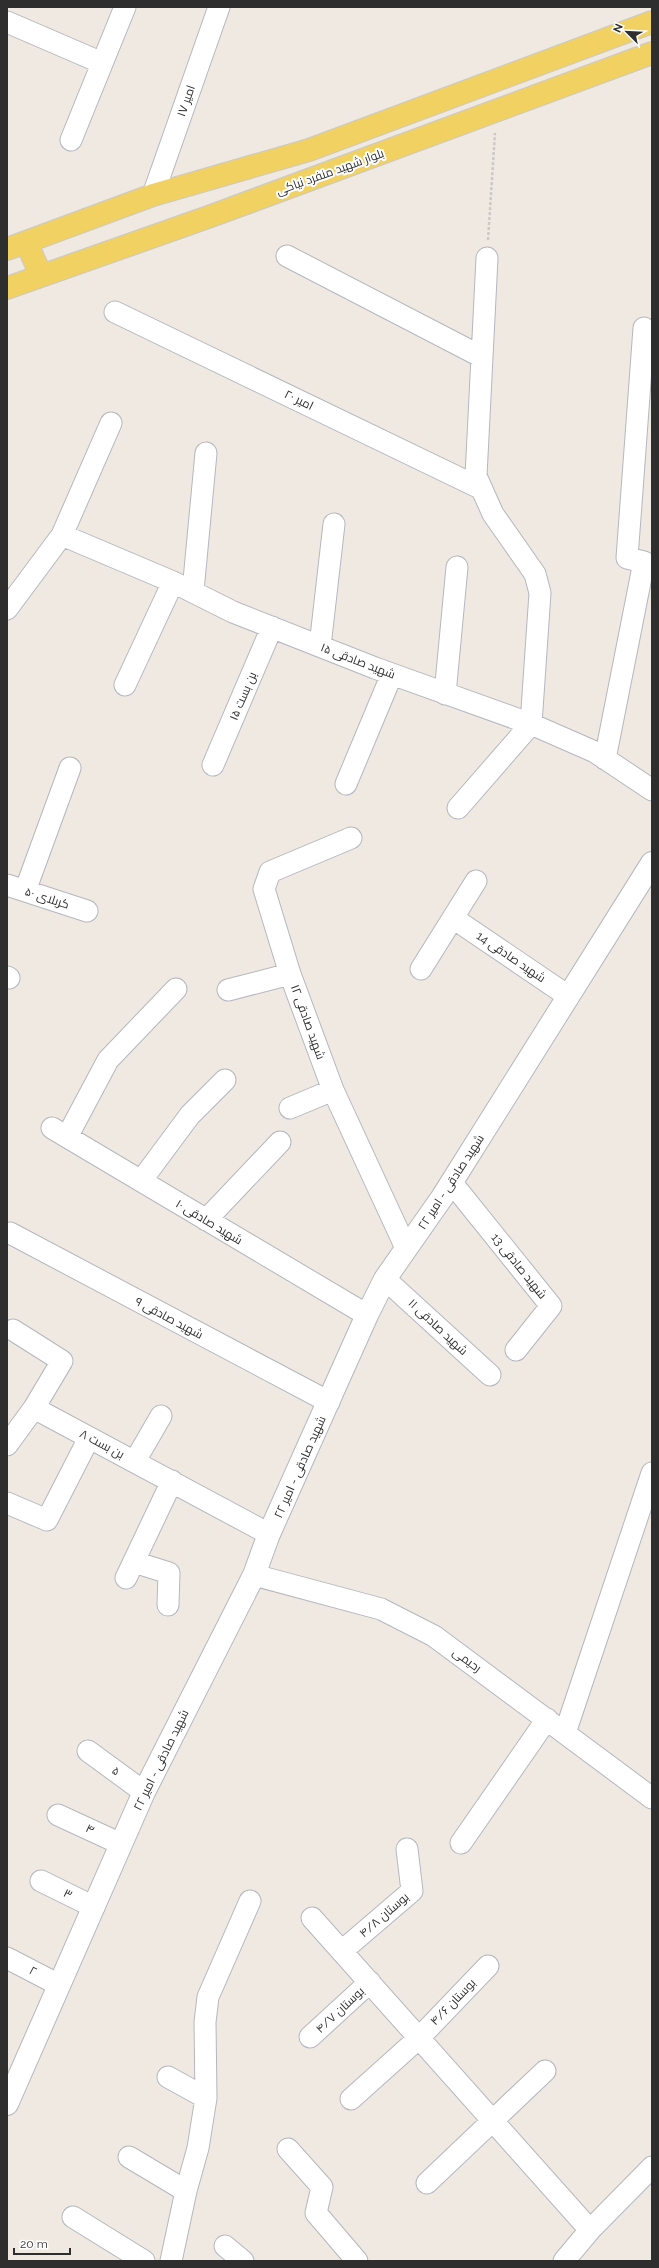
<svg xmlns="http://www.w3.org/2000/svg" width="659" height="2268" viewBox="0 0 659 2268" font-family="Raleway,Cairo,sans-serif">
<style>
.lines{fill:none;stroke-linecap:round;stroke-linejoin:round}
.minor-casing{stroke:#b4b7c1;stroke-width:23}
.tertiary-casing{stroke:#b4b7c1;stroke-width:24}
.primary-casing{stroke:#c9c9c9;stroke-width:24}
.path{stroke:#c9c9c9;stroke-width:2.5;stroke-dasharray:3 2;stroke-linecap:butt}
.minor{stroke:#fff;stroke-width:21}
.tertiary{stroke:#fff;stroke-width:22}
.primary{stroke:#f2d163;stroke-width:22}
.labels{text-anchor:middle;dominant-baseline:central;stroke-width:4;stroke-linejoin:round;paint-order:stroke}
.street-label{font-size:12px;fill:#2e2e2e;stroke:#fff}
</style>
<rect width="100%" height="100%" fill="#efe9e1"/>
<g class="lines">
<defs>
<path id="minor" d="M7 22 102 63
M71 140 125 7
M153 195 219 7
M287 256 482 357
M115 312 482 489
M62 535 173 582 233 612 375 668 531 724 595 752 652 790
M193 591 206 453
M7 609 62 535 111 423
M320 646 334 524
M125 685 173 582
M445 694 457 567
M605 759 644 562 627 558 644 328
M213 765 272 627
M346 784 392 674
M458 808 531 724 540 593 535 574 493 514 476 476 487 258
M351 838 270 872 264 889 290 974 333 1090 406 1248
M7 885 87 911
M25 891 70 768
M453 918 568 996
M421 969 476 881
M7 977 9 978
M228 990 290 974
M290 1108 333 1090
M52 1128 367 1315
M67 1137 108 1060 176 989
M141 1181 190 1115 225 1080
M452 1183 551 1306 516 1350
M206 1220 280 1142
M10 1233 329 1402
M385 1279 490 1375
M13 1330 62 1361 34 1408 269 1534
M7 1445 34 1408
M135 1461 161 1416
M7 1503 47 1520 89 1438
M134 1562 169 1573 168 1605
M254 1575 381 1609 434 1636 652 1798
M126 1578 172 1481
M565 1733 652 1473
M88 1751 144 1792
M58 1815 121 1844
M461 1843 547 1719
M41 1881 94 1907
M312 1918 590 2230
M342 1951 412 1891 407 1849
M7 1958 59 1985
M310 2037 370 1982
M168 2077 206 2098
M351 2099 419 2038 488 1966
M288 2149 322 2187 316 2213 357 2261
M129 2157 186 2191
M427 2183 545 2071
M73 2217 144 2261
M225 2246 243 2261
M171 2261 186 2191 198 2148 206 2098 205 2022 208 1997 250 1901
M564 2261 590 2230 652 2167"/>
<path id="tertiary" d="M7 2104 144 1792 254 1575 269 1534 367 1315 385 1279 443 1196 652 863"/>
<path id="primary" d="M26 242 41 275
M7 249 153 195 309 150 652 22
M7 288 211 216 652 53"/>
</defs>
<use href="#minor" class="minor-casing"/>
<use href="#tertiary" class="tertiary-casing"/>
<use href="#primary" class="primary-casing"/>
<path class="path" d="M488 240 495 133"/>
<use href="#minor" class="minor"/>
<use href="#tertiary" class="tertiary"/>
<use href="#primary" class="primary"/>
</g>
<g class="labels">
<g class="street-label">
<text transform="translate(186 101) rotate(-71)">امیر ۱۷</text>
<text transform="translate(330 172) rotate(-20)">بلوار شهید منفرد نیاکی</text>
<text transform="translate(299 400) rotate(26)">امیر ۲۰</text>
<text transform="translate(358 661) rotate(21)">شهید صادقی ۱۵</text>
<text transform="translate(243 696) rotate(-67)">بن بست ۱۵</text>
<text transform="translate(47 898) rotate(18)">کربلای ۵۰</text>
<text transform="translate(511 957) rotate(34)">شهید صادقی 14</text>
<text transform="translate(308 1022) rotate(70)">شهید صادقی ۱۲</text>
<text transform="translate(451 1182) rotate(-57)">شهید صادقی - امیر ۲۲</text>
<text transform="translate(209 1222) rotate(31)">شهید صادقی ۱۰</text>
<text transform="translate(519 1266) rotate(51)">شهید صادقی 13</text>
<text transform="translate(169 1318) rotate(28)">شهید صادقی ۹</text>
<text transform="translate(438 1327) rotate(43)">شهید صادقی ۱۱</text>
<text transform="translate(102 1444) rotate(28)">بن بست ۸</text>
<text transform="translate(300 1467) rotate(-66)">شهید صادقی - امیر ۲۲</text>
<text transform="translate(467 1660) rotate(36)">رحیمی</text>
<text transform="translate(161 1760) rotate(-64)">شهید صادقی - امیر ۲۲</text>
<text transform="translate(116 1771) rotate(36)">۵</text>
<text transform="translate(90 1829) rotate(25)">۴</text>
<text transform="translate(68 1894) rotate(26)">۳</text>
<text transform="translate(384 1915) rotate(-41)">بوستان ۴/۸</text>
<text transform="translate(33 1971) rotate(28)">۲</text>
<text transform="translate(453 2002) rotate(-46)">بوستان ۴/۶</text>
<text transform="translate(340 2010) rotate(-43)">بوستان ۴/۷</text>
</g>
</g>
<rect width="659" height="2268" fill="none" stroke="#2e2e2e" stroke-width="16"/>
<g transform="translate(627 32) rotate(294)" stroke="#ffffff" stroke-width="3" paint-order="stroke">
<path d="M0-3L7 15L0 10L-7 15Z" fill="#2e2e2e"/>
<text y="-6" font-size="11" font-weight="bold" text-anchor="middle" fill="#2e2e2e">N</text>
</g>
<path d="M14 2248v6h56v-6" fill="none" stroke="#2e2e2e" stroke-width="2"/>
<text x="20" y="2248" font-size="12" fill="#2e2e2e" stroke="#ffffff" stroke-width="3" paint-order="stroke">20 m</text>
</svg>
